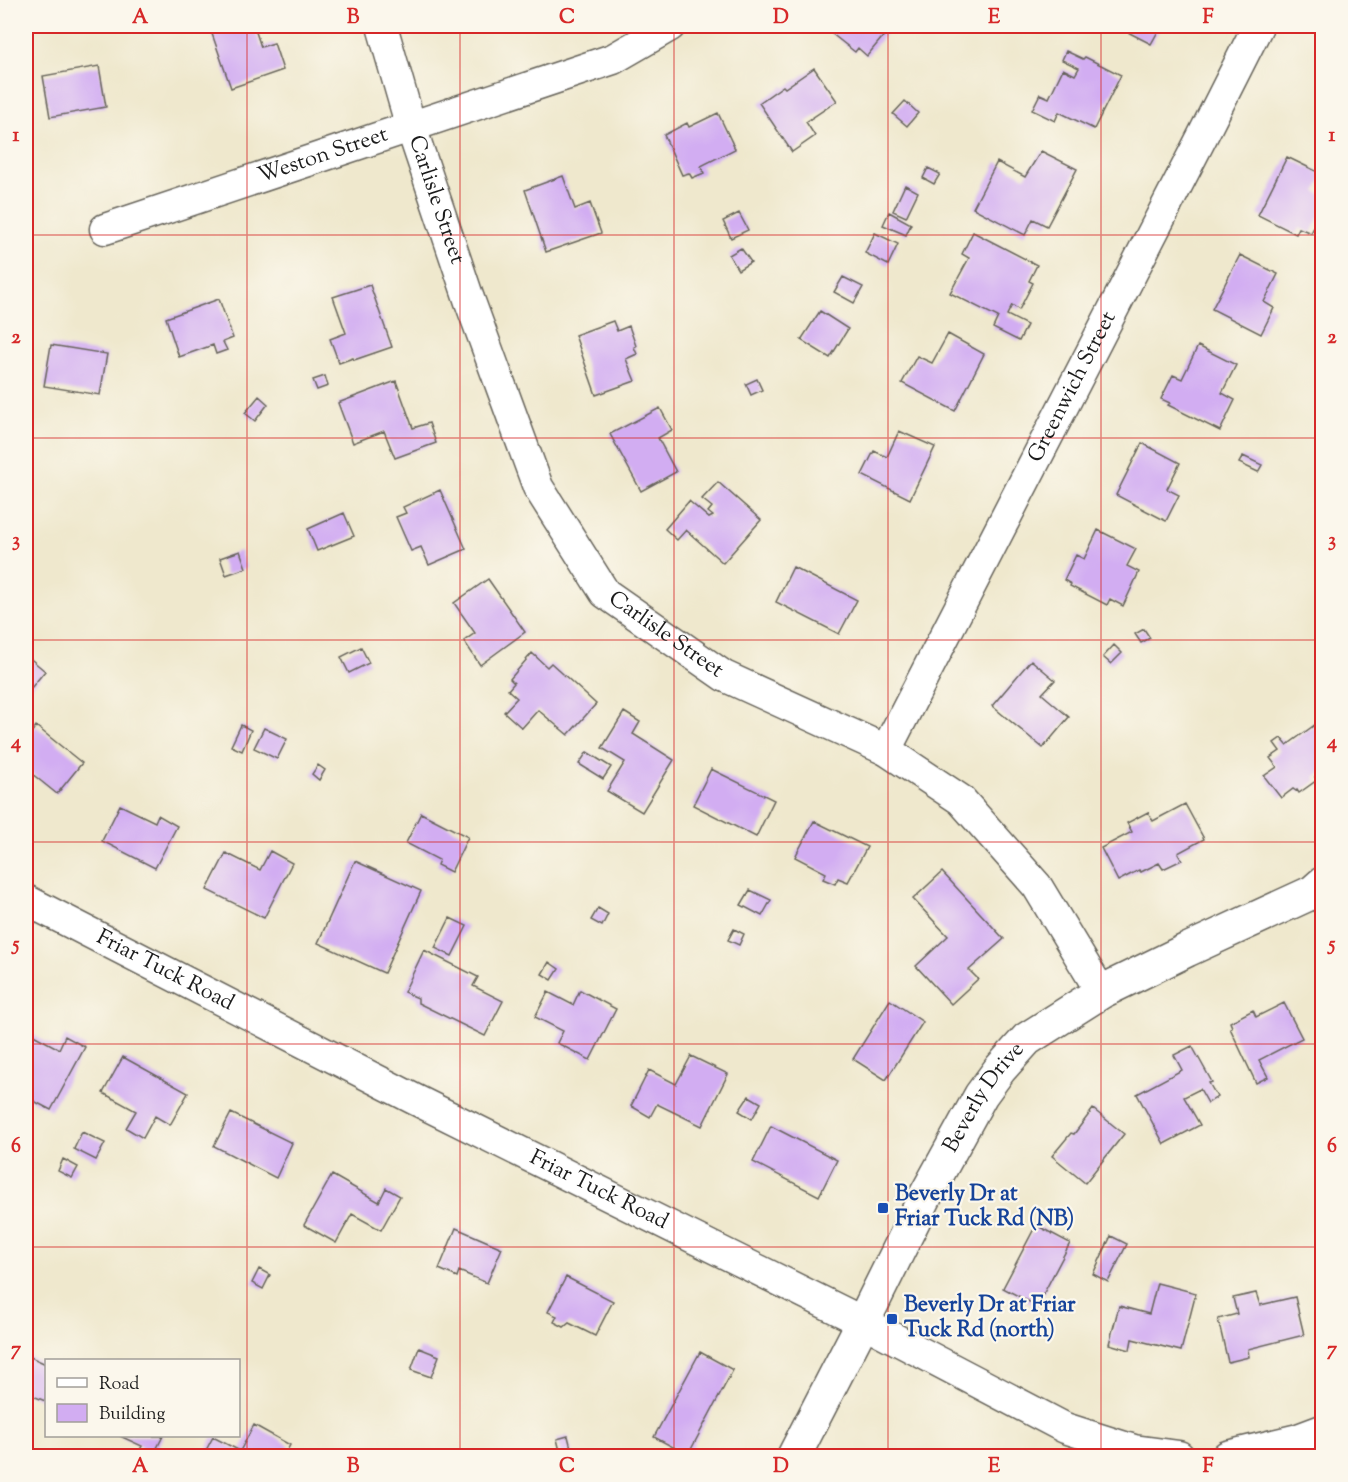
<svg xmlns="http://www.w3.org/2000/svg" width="1348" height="1482" viewBox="0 0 1348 1482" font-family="'Sorts Mill Goudy',serif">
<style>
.building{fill:#d2adf2}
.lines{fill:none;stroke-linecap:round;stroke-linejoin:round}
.minor-casing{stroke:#66635a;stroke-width:33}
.tertiary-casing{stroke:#66635a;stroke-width:36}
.minor{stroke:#fff;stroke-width:30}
.tertiary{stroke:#fff;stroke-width:33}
.grid{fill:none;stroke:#d62828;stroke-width:1.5;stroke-opacity:0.55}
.transit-dot{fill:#1a4fb4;stroke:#fbf7ec;stroke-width:2}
.labels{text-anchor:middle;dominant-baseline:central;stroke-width:4.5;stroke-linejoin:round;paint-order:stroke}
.street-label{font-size:22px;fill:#1c1c1c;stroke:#fbf7ec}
.transit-label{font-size:22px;font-weight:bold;fill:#164399;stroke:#fbf7ec;text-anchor:start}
.neatline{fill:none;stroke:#d62828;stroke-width:2}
.grid-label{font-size:20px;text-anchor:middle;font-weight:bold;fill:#d62828}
</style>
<rect width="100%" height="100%" fill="#fbf7ec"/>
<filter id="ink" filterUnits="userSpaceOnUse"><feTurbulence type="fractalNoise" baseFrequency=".0167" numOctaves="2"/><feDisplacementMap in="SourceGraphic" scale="12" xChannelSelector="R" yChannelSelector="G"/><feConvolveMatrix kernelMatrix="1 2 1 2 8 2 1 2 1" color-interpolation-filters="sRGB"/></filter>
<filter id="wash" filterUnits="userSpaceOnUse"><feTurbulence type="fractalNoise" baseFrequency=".008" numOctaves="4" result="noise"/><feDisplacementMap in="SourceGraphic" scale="24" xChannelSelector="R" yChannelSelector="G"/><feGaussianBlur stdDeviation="1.35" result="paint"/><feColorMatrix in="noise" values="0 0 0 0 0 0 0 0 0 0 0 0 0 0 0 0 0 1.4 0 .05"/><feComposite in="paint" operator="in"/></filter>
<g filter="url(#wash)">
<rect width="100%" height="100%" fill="#efe8cd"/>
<g id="blocks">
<path class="building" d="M227 26H254L261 47 274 43 283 70 231 88 211 31Z
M822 26H888L891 27 867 56 858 48 855 52Z
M1116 26H1161L1151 44Z
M1066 51 1083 59 1085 57 1121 75 1094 129 1059 112 1055 121 1032 110 1040 94 1049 98 1063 69 1075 75 1079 68 1062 60Z
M99 66 106 107 50 117 43 76Z
M814 68 837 101 806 122 815 136 792 152 759 103 783 86 785 88Z
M905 101 918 113 907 126 893 114Z
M718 113 735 149 701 166 704 173 692 178 689 173 682 175 664 135 687 123 689 127Z
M1041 151 1077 169 1047 226 1033 219 1025 235 973 208 997 162 1025 177Z
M1287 157 1322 174V179L1316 192 1322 195V211L1311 233 1299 228 1296 234 1258 215Z
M928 168 940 174 934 184 923 178Z
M563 176 575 209 590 203 601 233 546 252 525 190Z
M905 185 918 192 906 217 893 211Z
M889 212 911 224 906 235 883 225Z
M739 213 748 230 731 238 723 221Z
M973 232 1037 265 1029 281 1033 283 1019 310 1012 305 1007 315 1027 325 1019 341 993 328 998 317 950 293 969 258 962 254Z
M875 233 898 244 888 265 865 253Z
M741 248 751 262 738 270 729 255Z
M1240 255 1278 274 1264 302 1274 308 1261 334 1212 309Z
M843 277 863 287 854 303 834 292Z
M370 285 392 347 354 360 353 358 339 363 330 339 346 333 333 297Z
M219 299 233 338 223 342 227 350 216 354 213 345 179 357 166 318Z
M820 311 848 329 830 358 801 340Z
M613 321 617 331 629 326 636 346 634 347 637 354 626 359 635 381 596 395 575 335Z
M948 334 984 354 955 411 902 383 917 356 932 363Z
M51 345 107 354 100 395 44 386Z
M1198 346 1236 365 1222 393 1235 400 1220 431 1168 405 1170 403 1161 399 1173 375 1182 379Z
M325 376 328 386 317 390 313 380Z
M757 379 762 390 751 395 746 384Z
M396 381 413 428 429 423 436 443 395 458 384 431 353 443 338 403Z
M259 396 268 404 255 421 245 413Z
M660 408 672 430 658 438 676 472 641 491 610 434Z
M899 431 935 447 910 499 862 475 874 451 887 457Z
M1142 443 1180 463 1167 489 1179 495 1166 521 1116 495Z
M1243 456 1262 465 1258 472 1239 463Z
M718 482 761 520 723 563 686 530 677 540 665 529 689 501 709 518 713 516 708 512 712 507 702 499Z
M440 490 466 549 429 565 421 547 411 551 396 517 406 513 403 507Z
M344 513 354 536 317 551 308 529Z
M1098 530 1136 549 1127 566 1139 572 1123 606 1110 599 1107 605 1070 586 1071 584 1064 580 1076 555 1084 559Z
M240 551 246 568 226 575 220 558Z
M793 567 857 600 839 634 776 602Z
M488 579 525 632 480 665 464 641 475 633 454 603Z
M1144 629 1150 638 1141 643 1135 634Z
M1114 645 1122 653 1111 664 1103 657Z
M361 647 369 663 349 673 341 657Z
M532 653 547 667 551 663 596 704 568 735 538 710 522 728 504 712 517 698 508 690 514 683 510 679Z
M26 655 45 671 27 693 26 691Z
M1031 660 1055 680 1042 694 1069 717 1043 748 992 706Z
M624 712 640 722 633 734 674 760 642 812 607 791 625 762 602 748Z
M1316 724 1322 732V772L1315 777 1317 780 1299 793 1297 790 1296 791 1293 789 1281 798 1264 776 1277 767 1270 758 1280 751 1274 743 1281 738 1287 745Z
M241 725 251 730 242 751 231 746Z
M36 726 82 763 57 794 26 769V740Z
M264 728 287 739 277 759 254 748Z
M587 752 611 767 603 779 579 764Z
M318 765 325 770 319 780 312 774Z
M711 769 774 800 756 837 693 805Z
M1185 804 1204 839 1178 853 1182 860 1163 869 1159 863 1141 872 1139 870 1118 881 1101 848 1132 832 1127 823 1148 812 1153 821Z
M120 805 155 822 158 815 177 826 155 868 102 841Z
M421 813 468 837 451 872 437 865 439 860 406 843Z
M814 821 867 847 848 882 838 878 835 884 823 879 826 873 795 857Z
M270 851 292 863 264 918 207 890 226 853 260 870Z
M355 861 421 891 384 973 318 943Z
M942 872 1004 939 969 970 978 979 951 1004 916 966 948 936 913 899Z
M750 890 771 900 762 916 741 905Z
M598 908 608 914 602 926 591 920Z
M450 918 467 926 452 956 435 948Z
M734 929 744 934 739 945 728 940Z
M424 950 478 977 473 986 503 1001 485 1036 418 1003V998L404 992Z
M549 962 559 969 552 980 542 974Z
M580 990 616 1009 590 1060 557 1043 563 1031 535 1017 548 992 573 1005Z
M890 1000 923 1022 886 1080 853 1059Z
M1284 1003 1302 1038 1259 1060 1268 1077 1256 1083 1230 1028 1232 1027 1230 1022 1253 1010 1256 1017Z
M26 1031 59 1049 65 1036 85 1047 51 1110 26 1097Z
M1192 1046 1212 1082 1209 1083 1217 1097 1208 1103 1200 1089 1184 1097 1200 1125 1164 1144 1137 1094 1182 1070 1174 1055Z
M691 1056 728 1074 702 1126 657 1104 650 1117 631 1106 649 1070 676 1084Z
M123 1057 188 1093 170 1125 155 1116 143 1138 126 1128 136 1111 103 1093Z
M749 1096 761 1103 752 1119 739 1111Z
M1093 1109 1124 1134 1085 1183 1052 1156 1071 1133 1074 1134Z
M231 1113 292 1143 276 1178 214 1146Z
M771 1126 837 1160 819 1196 753 1162Z
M82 1132 105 1143 96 1160 74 1149Z
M63 1159 78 1167 72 1178 58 1171Z
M332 1175 379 1202 386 1188 400 1196 381 1230 352 1214 336 1243 304 1225Z
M1036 1225 1070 1243 1037 1306 1003 1288Z
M456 1228 502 1248 487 1283 459 1271 457 1277 439 1269Z
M1111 1236 1127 1244 1108 1282 1093 1274Z
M259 1269 270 1275 263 1289 252 1283Z
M566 1277 613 1301 595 1336 569 1323 564 1327 554 1322 557 1316 548 1312Z
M1157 1283 1196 1293 1181 1351 1132 1339 1130 1350 1109 1344 1119 1306 1149 1314Z
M1256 1293 1260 1305 1295 1297 1304 1335 1248 1349 1249 1357 1228 1362 1218 1319 1237 1314 1233 1298Z
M419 1348 439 1356 431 1377 411 1370Z
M700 1352 733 1370 688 1455 654 1437Z
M26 1355 46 1364V1397L45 1401 26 1393Z
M254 1425 290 1445 284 1456H203L213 1437 240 1451Z
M120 1436H163L153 1456H137L142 1446Z
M568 1436 572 1452 561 1455 557 1439Z"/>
</g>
</g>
<g filter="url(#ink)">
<use href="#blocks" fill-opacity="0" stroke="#66635a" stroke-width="1.5"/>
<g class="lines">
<defs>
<g id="minor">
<path id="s1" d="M382 26 411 127 469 299 538 487 605 593 724 676 886 750 961 800 1037 886 1101 992"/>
<path id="s2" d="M105 229 613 59 670 26"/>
<path id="s3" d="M886 750 1202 137 1258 26"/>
<path id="s4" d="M26 900 414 1099 863 1322 1065 1428 1134 1450 1179 1456"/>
<path d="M1227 1456 1298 1439 1322 1430"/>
</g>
<g id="tertiary">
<path id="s5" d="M794 1456 863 1322 926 1195 981 1095 1000 1069 1027 1039 1101 992 1187 950 1313 892 1322 884"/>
</g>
</defs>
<use href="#minor" class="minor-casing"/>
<use href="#tertiary" class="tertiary-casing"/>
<use href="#minor" class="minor"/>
<use href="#tertiary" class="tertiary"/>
</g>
</g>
<path class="grid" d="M247 26V1456M460 26V1456M674 26V1456M888 26V1456M1101 26V1456M26 235H1322M26 438H1322M26 640H1322M26 842H1322M26 1044H1322M26 1247H1322"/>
<g class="transit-dot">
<rect x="877" y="1202" width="12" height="12" rx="3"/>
<rect x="886" y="1313" width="12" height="12" rx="3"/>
</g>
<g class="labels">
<g class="street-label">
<text stroke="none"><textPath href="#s2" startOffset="230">Weston Street</textPath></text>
<text stroke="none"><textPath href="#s1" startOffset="182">Carlisle Street</textPath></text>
<text stroke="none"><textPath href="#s3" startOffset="408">Greenwich Street</textPath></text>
<text stroke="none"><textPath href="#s1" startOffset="686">Carlisle Street</textPath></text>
<text stroke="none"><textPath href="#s4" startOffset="156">Friar Tuck Road</textPath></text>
<text stroke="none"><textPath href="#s5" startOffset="406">Beverly Drive</textPath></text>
<text stroke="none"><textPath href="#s4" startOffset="642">Friar Tuck Road</textPath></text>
</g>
<g class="transit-label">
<text x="895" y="1195">Beverly Dr at<tspan x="895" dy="25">Friar Tuck Rd (NB)</tspan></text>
<text x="904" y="1306">Beverly Dr at Friar<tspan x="904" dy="25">Tuck Rd (north)</tspan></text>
</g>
</g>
<rect width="1348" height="1482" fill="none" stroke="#fbf7ec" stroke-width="66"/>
<rect x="45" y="1359" width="195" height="78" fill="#fbf7ec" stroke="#a29f99" stroke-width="1.5"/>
<rect x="57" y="1378" width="30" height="9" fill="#ffffff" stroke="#a29f99" stroke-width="1.5"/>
<text x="99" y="1389" font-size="18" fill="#1c1c1c">Road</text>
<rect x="57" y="1404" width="30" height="18" fill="#d2adf2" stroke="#a29f99" stroke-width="1.5"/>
<text x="99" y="1419" font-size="18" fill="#1c1c1c">Building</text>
<rect x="33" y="33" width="1282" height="1416" class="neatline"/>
<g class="grid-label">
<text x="140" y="23">A</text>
<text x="353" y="23">B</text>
<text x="567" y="23">C</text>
<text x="781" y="23">D</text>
<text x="994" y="23">E</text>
<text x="1208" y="23">F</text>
<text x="16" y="141">1</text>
<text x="1332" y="141">1</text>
<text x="16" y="343">2</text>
<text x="1332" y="343">2</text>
<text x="16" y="546">3</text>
<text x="1332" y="546">3</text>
<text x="16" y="748">4</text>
<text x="1332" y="748">4</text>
<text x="16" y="950">5</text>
<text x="1332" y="950">5</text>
<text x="16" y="1152">6</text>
<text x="1332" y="1152">6</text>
<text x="16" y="1355">7</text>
<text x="1332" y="1355">7</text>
<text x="140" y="1472">A</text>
<text x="353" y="1472">B</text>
<text x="567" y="1472">C</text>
<text x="781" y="1472">D</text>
<text x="994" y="1472">E</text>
<text x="1208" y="1472">F</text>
</g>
</svg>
